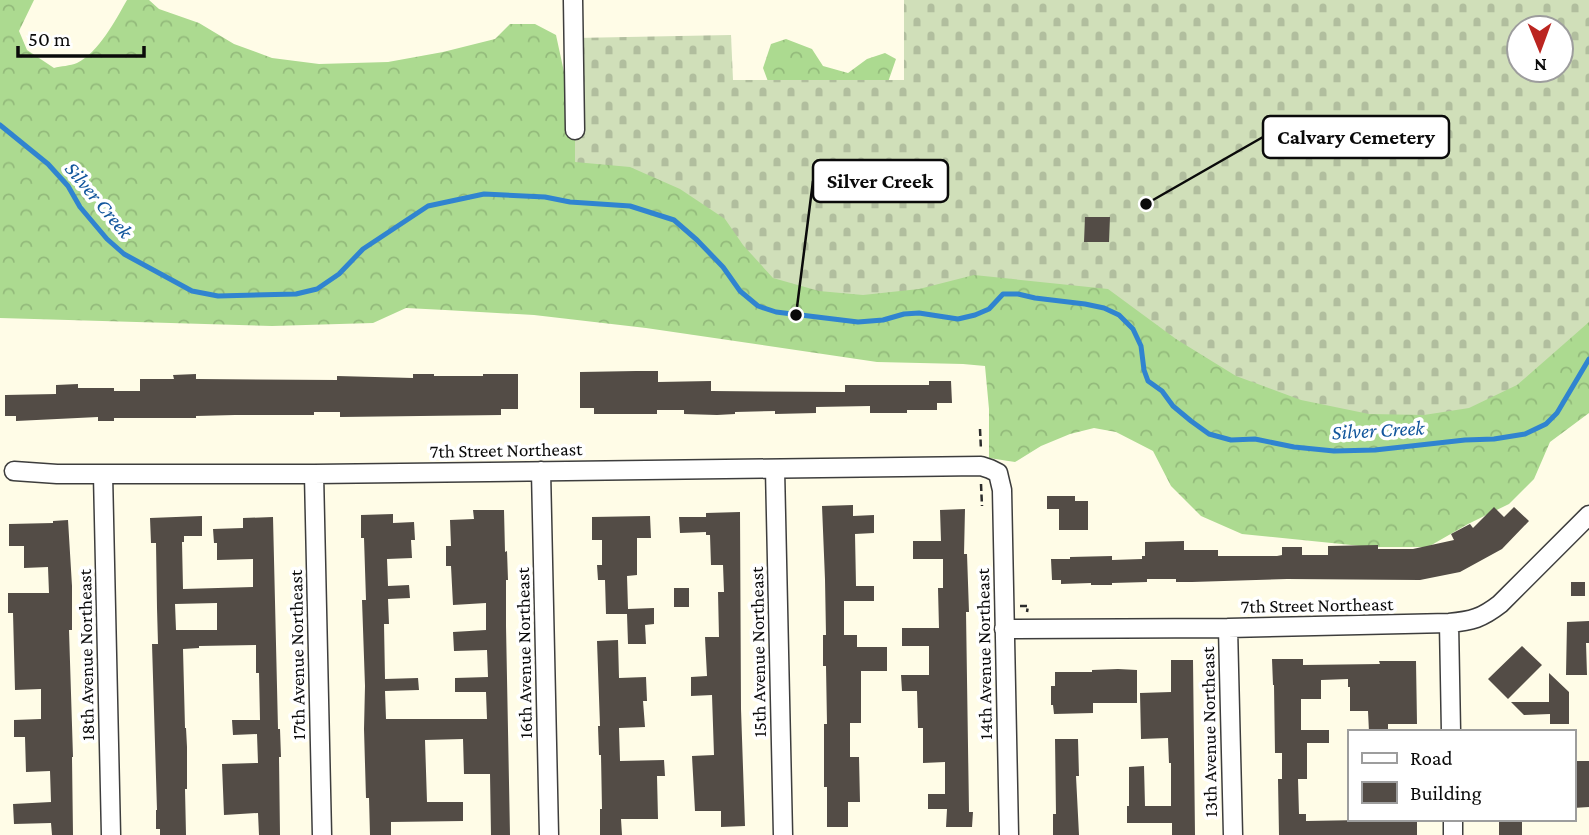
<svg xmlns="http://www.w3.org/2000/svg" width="1589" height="835" viewBox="0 0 1589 835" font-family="'Crimson Pro',serif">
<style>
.forest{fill:url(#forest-crowns)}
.cemetery{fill:url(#cemetery-stones);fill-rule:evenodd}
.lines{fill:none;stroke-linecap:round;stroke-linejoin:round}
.stream{stroke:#3084d0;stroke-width:5}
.building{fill:#534c46;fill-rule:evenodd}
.minor-casing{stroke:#3d3d3d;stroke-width:21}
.path{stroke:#2c2c2c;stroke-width:2.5;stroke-dasharray:7 3.5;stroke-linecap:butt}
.minor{stroke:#fff;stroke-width:18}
.labels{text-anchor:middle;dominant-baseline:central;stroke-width:7;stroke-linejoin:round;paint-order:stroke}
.street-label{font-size:19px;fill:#0a0a0a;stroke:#fff}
.water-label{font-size:21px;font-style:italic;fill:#12569c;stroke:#fff}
.leader{fill:none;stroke:#0a0a0a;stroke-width:2.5}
.callout-dot{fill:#0a0a0a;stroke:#fff;stroke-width:2.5}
.callout{fill:#fff;stroke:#0a0a0a;stroke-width:2.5}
.callout-label{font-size:21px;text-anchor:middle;font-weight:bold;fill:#0a0a0a}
</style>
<defs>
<pattern id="forest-crowns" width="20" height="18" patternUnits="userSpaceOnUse" patternTransform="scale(1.75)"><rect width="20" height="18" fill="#acda90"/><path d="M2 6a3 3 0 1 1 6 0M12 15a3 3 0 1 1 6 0" fill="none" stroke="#93ba7b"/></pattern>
<pattern id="cemetery-stones" width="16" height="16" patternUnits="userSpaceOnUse" patternTransform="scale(1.75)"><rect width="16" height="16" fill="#d0dfb9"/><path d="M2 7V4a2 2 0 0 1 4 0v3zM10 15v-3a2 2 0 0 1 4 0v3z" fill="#b1be9e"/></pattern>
</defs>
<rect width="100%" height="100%" fill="#fffce7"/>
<path class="forest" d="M0 0H34L19 31 27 50 54 68C61 66 70 66 77 63 99 52 115 21 127 0H149L159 9 199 23 234 44 272 58 319 64 388 62 443 52 495 39 510 24H535L556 35 564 72 591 107 1589 299V413L1550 442 1534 479 1509 504 1468 524 1428 547H1371L1242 534 1201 516 1171 486 1153 451 1116 432 1094 428 1070 434 1041 446 1015 462 989 458V409L985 366 963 364 877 362 646 328 534 315 445 310 406 308 373 323 272 326 0 318Z
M786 39 812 49 823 66 848 73 867 59 885 53 896 59 887 85 773 95 763 68 771 44Z"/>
<path class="cemetery" d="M904 0H1589V322L1517 385 1469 408 1424 415 1369 414 1301 400 1236 376 1176 339 1108 289 974 275 919 289 863 295 819 291 773 278 743 245 725 219 680 189 630 167 575 162V38L731 35 733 80H904ZM1519 28H1561V70H1519Z"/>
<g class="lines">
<path class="stream" d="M0 125 48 164 68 186 80 207 107 239 124 254 192 291 218 296 296 294 317 289 339 274 363 249 428 206 484 194 545 197 570 202 630 206 674 220 697 240 723 267 740 291 758 306 776 312 858 322 883 320 904 314 919 313 958 319 975 315 989 309 1003 294H1018L1035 298 1085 304 1104 308 1119 315 1133 329 1141 346 1144 370 1148 381 1162 391 1173 406 1191 421 1209 434 1231 440 1255 439 1294 447 1334 451 1375 450 1465 440 1494 439 1525 434 1546 424 1557 413 1589 359"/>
</g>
<path class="building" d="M1085 217H1110L1109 242H1084Z
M636 371H658V382L711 381V391L845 392V385H929V381H951L952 403H937V410H907V413H870V406L816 407V413L775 414V411L735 412V414L717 415 684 414V410H657V414H594V408H580V372Z
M196 374V379L337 380V376L413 378V374H434V376H483V374H518V409H501V415L340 417V412H314V415H235L196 416V418H114V421H98V417L16 421V416H5V395L56 394V385L78 384V388H114V391H140V379H174L173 375Z
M1047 496H1075V501H1088V530H1059V509H1047Z
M853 505V516L874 515V533L855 534 856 586H874V601H844V635H857V647H887V671H861V723H850V757H859L860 802H848V827H827V787H824V724H827L826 666H823V635H826L825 579 822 506Z
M1494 507 1504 517 1514 507 1529 521 1502 549 1460 572 1420 580 1287 579 1192 582H1176V579H1147V582L1112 583V585H1091V583L1061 584V580H1052L1051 559H1070V557L1112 556V560L1142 559V556H1145V542L1184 541V550H1218V556H1277L1282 555V547H1302V555H1328V546L1378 545V549H1413L1454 540 1451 534 1470 524 1473 528Z
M965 509 964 554H967L969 612H966L969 812H973L972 827H946L947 809H928V794H945V762L923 763V728H918L917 691H902L901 675H929V646H902V628H939L938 588H943V559H913V541H941L940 510Z
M473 510H504L505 552 507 551 508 580H506V626L510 835H491L490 774H464L463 739 425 740 427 802H463V821L391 822V835H370L369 798H366L364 729 365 686 362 600H366L364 538H361V515L393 514V523L414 522 415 540H411L412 558 387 559 388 586 409 585 410 598 388 599 389 624H384L385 679 418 678 419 690 385 691 386 719H487L486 692H455V678L488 677 487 650 454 651 453 632 486 630V603L453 605 451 566H446V546H451L450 520 474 519Z
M740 512 741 709 745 826 721 827V811H695L692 756 714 755 712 695 691 696V677L707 676 705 637H719L718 592H724L723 565H711L710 535H706V532L680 533 679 517H706V513Z
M202 516V536H184V542H182L183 589 253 587V559L217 560V543H214L213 529 243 528V518L273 517 278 729H280L281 757H279L280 835H259L258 813 224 815 222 764 258 763 257 734 233 735 232 720H260L259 673H256V645L199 646V648L183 649 185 728H186L187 747V789H185L186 835H160V829H156V810H157L152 644H158L157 608 156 543H151L150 518ZM217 603V630H176L175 604Z
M650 516 651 538H637V575L627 576 628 609 654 608V624L645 625 646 644H628L627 614H606L605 580H598L597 565H602V540H592V517Z
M68 520 72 586V630H69L73 757H72L73 835H52L51 823 14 824 13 804 51 802 50 771 26 772 25 737H14V720L41 719V689L15 690 13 613H8V593H49L48 567 24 568V546H9V524L53 523V521Z
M1571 582H1585V596H1571Z
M674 588H689V607H674Z
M1589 621V643H1586L1587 675H1566L1567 622Z
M618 640 619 678 646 677 647 701H643L645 727 619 728 620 761 664 760 665 776H657L658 819H621L622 835H600V809H602L601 755H599L598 726H600L597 641Z
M1522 646 1542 665 1508 699 1488 679Z
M1272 659H1303V665L1380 664 1379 661H1416L1417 724H1388V732H1369L1368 711H1350V687H1348V679L1321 680V699H1301V730H1329V743H1307V779H1298L1299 814H1306V821L1417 819V835H1279L1278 779H1282V753H1275L1274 685H1273Z
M1171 660H1193L1195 835H1172V823H1127V806H1129V767L1144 766 1145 806H1171V763H1169L1168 738 1141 739 1140 693 1171 692Z
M1118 669 1137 670V703H1093V713L1054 714 1053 705H1051V686H1055V672H1092V670Z
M1549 673 1569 692V724H1550V714L1524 715 1511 702H1549Z
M1055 739H1078L1079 776H1076L1079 835H1053V814H1056Z
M1573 761H1589V807L1573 808Z
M1499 819H1522V835H1499Z"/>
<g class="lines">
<defs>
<path id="minor" d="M573 0 575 130
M775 469 783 835
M14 471 57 474H314L981 466 990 469 998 473 1002 490 1009 835
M541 471 549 835
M103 474 111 835
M314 474 322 835
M1449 623 1451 732
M1228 628 1233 835
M1004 629 1228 628 1449 623C1472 621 1482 618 1500 604L1589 515
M1453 819V835"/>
</defs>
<use href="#minor" class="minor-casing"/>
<path class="path" d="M980 429 981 450
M981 484 982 506
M1020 606H1028L1027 612"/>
<use href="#minor" class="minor"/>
</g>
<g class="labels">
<g class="street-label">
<text transform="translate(506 450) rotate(-1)">7th Street Northeast</text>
<text transform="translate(1317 605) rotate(-1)">7th Street Northeast</text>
<text transform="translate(758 652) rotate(-91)">15th Avenue Northeast</text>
<text transform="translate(524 653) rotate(-91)">16th Avenue Northeast</text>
<text transform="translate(984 654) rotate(-91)">14th Avenue Northeast</text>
<text transform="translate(86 655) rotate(-91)">18th Avenue Northeast</text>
<text transform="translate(297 655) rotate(-91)">17th Avenue Northeast</text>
<text transform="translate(1209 732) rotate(-91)">13th Avenue Northeast</text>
</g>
<g class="water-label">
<text transform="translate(99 200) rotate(50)">Silver Creek</text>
<text transform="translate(1378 430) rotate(-3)">Silver Creek</text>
</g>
</g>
<path class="leader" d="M1146 204L1263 137M796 315L813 181"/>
<g class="callout-dot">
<circle cx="1146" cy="204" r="7"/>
<circle cx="796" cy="315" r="7"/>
</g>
<g class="callout">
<rect x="1263" y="116" width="186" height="42" rx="7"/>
<rect x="813" y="160" width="135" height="42" rx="7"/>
</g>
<g class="callout-label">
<text x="1356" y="144">Calvary Cemetery</text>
<text x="880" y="188">Silver Creek</text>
</g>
<rect x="1348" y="730" width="228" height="91" fill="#ffffff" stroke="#9d9d9d" stroke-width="2"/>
<rect x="1362" y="753" width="35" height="10" fill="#ffffff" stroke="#9d9d9d" stroke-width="2"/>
<text x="1410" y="765" font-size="21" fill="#0a0a0a">Road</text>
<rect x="1362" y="782" width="35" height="21" fill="#534c46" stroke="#9d9d9d" stroke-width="2"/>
<text x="1410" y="800" font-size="21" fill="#0a0a0a">Building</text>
<g transform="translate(1540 49) rotate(179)"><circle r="33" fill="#ffffff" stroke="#9d9d9d" stroke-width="2"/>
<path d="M0-5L12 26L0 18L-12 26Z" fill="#bb2520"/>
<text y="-10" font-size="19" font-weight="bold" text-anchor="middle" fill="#0a0a0a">N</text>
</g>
<path d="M18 46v10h126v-10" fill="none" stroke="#0a0a0a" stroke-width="3.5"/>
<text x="28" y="46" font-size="21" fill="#0a0a0a" stroke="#ffffff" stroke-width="5" paint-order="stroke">50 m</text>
</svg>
